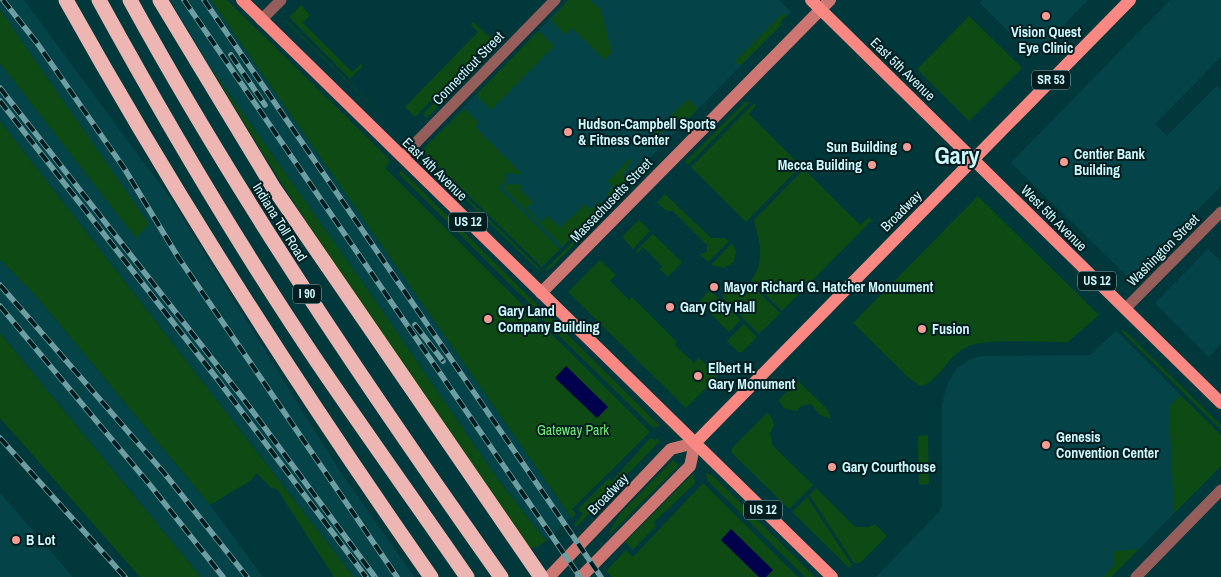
<svg xmlns="http://www.w3.org/2000/svg" width="1221" height="577" viewBox="0 0 1221 577" font-family="'Archivo Narrow',sans-serif">
<style>
.built{fill:#044449}
.green{fill:#0e4a13}
.water{fill:#00004c}
.lines{fill:none;stroke-linecap:round;stroke-linejoin:round}
.street{stroke:#955e5a;stroke-width:11}
.secondary{stroke:#ce7671;stroke-width:12}
.primary{stroke:#f98882;stroke-width:12}
.highway{stroke:#eeb6b2;stroke-width:15}
.rail-casing{stroke:#6e9ea2;stroke-width:5.5}
.rail{stroke:#011d20;stroke-width:4;stroke-dasharray:11;stroke-linecap:butt}
.poi-dot{fill:#f59c95;stroke:#011d20;stroke-width:2}
.labels{text-anchor:middle;dominant-baseline:central;stroke-width:4;stroke-linejoin:round;paint-order:stroke}
.shield{fill:#011d20;stroke:#90b6bb;stroke-width:1}
.shield-label{font-size:12px;font-weight:bold;fill:#cef8fd}
.poi-label{font-size:14px;font-weight:bold;fill:#cef8fd;stroke:#011d20;text-anchor:start}
.street-label{font-size:14px;fill:#cef8fd;stroke:#011d20}
.park-label{font-size:14px;fill:#71eb75;stroke:#011d20}
.town-label{font-size:24px;font-weight:bold;fill:#cef8fd;stroke:#011d20}
</style>
<rect width="100%" height="100%" fill="#01383c"/>
<path class="built" d="M0 0H24L170 198 336 465 414 577H354L0 121V63L136 237 148 224 0 10Z
M170 0H211L571 517 546 541 497 478 368 290 211 68Z
M568 0H779L791 12 780 22 782 24 542 267 422 150Z
M982 0H1088L1033 56 980 3Z
M1170 0H1221V57L1155 124 1167 136 1217 86 1221 90V186L1130 279 1011 163Z
M1208 249 1221 261V344L1209 357 1155 303Z
M0 259 37 297 210 505 263 577H201L0 333Z
M1116 331 1221 435V466L1111 577H876L940 511 942 504V404L948 383 957 368 971 359 981 356 1090 355Z
M0 493 73 577H0Z"/>
<path class="green" d="M211 0H227L389 159 390 162 385 168 650 432 572 509 576 514 571 520V517Z
M568 0H590L601 10 612 52 605 60 572 28 565 35 551 20Z
M301 5 310 15 303 23 352 72 361 64 363 66 350 79 289 17Z
M0 10 149 224 136 238 0 63Z
M783 13 787 16 780 22 782 24 740 66 735 61Z
M969 16 1022 68 969 121 917 69Z
M285 19 404 137 287 23Z
M473 22 492 39 415 117 405 107 478 32 471 25Z
M537 32 541 33 554 46 491 110 478 97V93Z
M494 41 493 51 427 118 423 114Z
M211 68 368 290 497 478 546 541C538 547 534 550 525 545 417 388 308 232 211 68Z
M688 99 698 109 682 125 677 121 651 140 649 138Z
M745 102H750L688 165 685 162Z
M754 103 756 105 749 114 801 166 746 222 691 167Z
M464 109 479 122 475 127 523 175 505 173V182L499 188 560 249 542 267 422 150Z
M0 121 354 577H334L277 489 271 488 257 473 250 481 210 505 37 297 0 259Z
M420 152 543 272 537 269 421 156Z
M630 158 632 159 623 175 628 180 611 198 607 194 614 187 608 181Z
M804 169 860 225 869 217 872 220 782 311 751 280C766 260 759 242 754 220Z
M401 171 404 173 660 426 653 428 542 319 540 314 398 173Z
M507 184 523 185 520 189 533 202 527 208 541 222 548 216 560 228 585 204 591 210 599 202 603 205 563 247 503 188Z
M665 194 711 238H725L729 241 708 262 700 254 707 252V245L673 211H666L657 202Z
M978 196 1099 315 1068 342C1044 343 989 338 969 346 947 355 937 385 920 386L910 379 853 323Z
M605 208 607 211 552 267 546 271 545 270Z
M639 220 650 231 633 249 622 237Z
M653 234 682 262 668 277 660 269 662 266 643 247 638 253 636 251Z
M732 243 736 251 734 262 724 268 711 265Z
M600 260 616 275 610 281 629 300 632 297 677 342 675 345 694 363 699 358 716 375V378L686 408 568 292Z
M749 283 780 313 759 334 723 298V294L737 290Z
M710 290 741 320 729 332 707 310 705 312 696 304Z
M744 324 757 337 742 352H738L727 341Z
M1119 329 1126 332 1221 425V430Z
M0 333 201 577H140L0 418Z
M798 381 828 410 831 419 820 415 811 404 801 406 797 411 785 409 778 401Z
M1180 395 1221 435V466L1174 513 1169 407Z
M767 413 772 418 774 425 770 433 773 446 813 485 789 509 731 452 734 446Z
M928 435 929 484 919 485 918 436Z
M651 437 655 441 657 438 660 441 576 527 574 524 583 514 578 509 609 478 612 481Z
M673 460 679 465 607 537 620 514Z
M706 473 713 476 815 577H805L707 480Z
M693 474 695 476 693 479 696 482 653 523 656 526 633 550 625 542Z
M703 483 798 577H612L606 571 626 550 633 557Z
M816 488 855 527H869L875 524 887 536 860 563H854L809 495Z
M807 497 852 565 849 568 792 512Z
M1139 549 1111 577H1103L1113 566 1114 551Z"/>
<path class="water" d="M566 366 608 407 597 418 555 378Z
M731 529 773 570 766 577H759L721 540Z"/>
<g class="lines">
<path class="street" d="M261 20 281 0
M402 157 555 0
M1125 309 1221 212
M1136 577 1221 490"/>
<path class="secondary" d="M541 293 830 0
M549 577 671 449 695 443 690 466 581 577"/>
<path class="primary" d="M242 0 832 577
M811 0 1221 403
M695 443 1130 0"/>
<path class="highway" d="M66 0C177 199 300 390 431 577
M99 0C167 124 239 246 318 363 367 435 418 506 467 577
M130 0C240 201 369 390 501 577
M160 0 273 187 541 577"/>
<defs>
<path id="rail" d="M3 0 37 43 124 168 178 257 397 577
M184 0 580 577
M204 0 601 577
M231 55 265 105
M0 88 242 397 375 577
M0 101 218 380 366 577
M0 285 165 474 247 577
M0 306 150 485 223 577
M415 325 443 361
M0 438 125 577"/>
</defs>
<use href="#rail" class="rail-casing"/>
<use href="#rail" class="rail"/>
</g>
<g class="poi-dot">
<circle cx="1046" cy="16" r="5"/>
<circle cx="568" cy="132" r="5"/>
<circle cx="907" cy="147" r="5"/>
<circle cx="1064" cy="162" r="5"/>
<circle cx="872" cy="165" r="5"/>
<circle cx="714" cy="287" r="5"/>
<circle cx="670" cy="307" r="5"/>
<circle cx="488" cy="319" r="5"/>
<circle cx="922" cy="329" r="5"/>
<circle cx="698" cy="376" r="5"/>
<circle cx="1046" cy="445" r="5"/>
<circle cx="832" cy="467" r="5"/>
<circle cx="16" cy="540" r="5"/>
</g>
<g class="labels">
<g class="shield">
<rect x="1032" y="70.5" width="38" height="19" rx="4"/>
<rect x="449" y="212.5" width="38" height="19" rx="4"/>
<rect x="1078" y="271.5" width="38" height="19" rx="4"/>
<rect x="293" y="284.5" width="28" height="19" rx="4"/>
<rect x="744" y="500.5" width="38" height="19" rx="4"/>
</g>
<g class="shield-label">
<text x="1051" y="80">SR 53</text>
<text x="468" y="222">US 12</text>
<text x="1097" y="281">US 12</text>
<text x="307" y="294">I 90</text>
<text x="763" y="510">US 12</text>
</g>
<g class="poi-label">
<text x="1046" y="32" text-anchor="middle">Vision Quest<tspan x="1046" dy="16">Eye Clinic</tspan></text>
<text x="578" y="124">Hudson-Campbell Sports<tspan x="578" dy="16">&amp; Fitness Center</tspan></text>
<text x="897" y="147" text-anchor="end">Sun Building</text>
<text x="1074" y="154">Centier Bank<tspan x="1074" dy="16">Building</tspan></text>
<text x="862" y="165" text-anchor="end">Mecca Building</text>
<text x="724" y="287">Mayor Richard G. Hatcher Monuument</text>
<text x="680" y="307">Gary City Hall</text>
<text x="498" y="311">Gary Land<tspan x="498" dy="16">Company Building</tspan></text>
<text x="932" y="329">Fusion</text>
<text x="708" y="368">Elbert H.<tspan x="708" dy="16">Gary Monument</tspan></text>
<text x="1056" y="437">Genesis<tspan x="1056" dy="16">Convention Center</tspan></text>
<text x="842" y="467">Gary Courthouse</text>
<text x="26" y="540">B Lot</text>
</g>
<g class="street-label">
<text transform="translate(468 68) rotate(-46)">Connecticut Street</text>
<text transform="translate(903 69) rotate(44)">East 5th Avenue</text>
<text transform="translate(435 169) rotate(44)">East 4th Avenue</text>
<text transform="translate(611 200) rotate(-46)">Massachusetts Street</text>
<text transform="translate(901 211) rotate(-45)">Broadway</text>
<text transform="translate(1054 218) rotate(45)">West 5th Avenue</text>
<text transform="translate(280 222) rotate(58)">Indiana Toll Road</text>
<text transform="translate(1163 250) rotate(-45)">Washington Street</text>
<text transform="translate(608 494) rotate(-46)">Broadway</text>
</g>
<g class="park-label">
<text x="573" y="430">Gateway Park</text>
</g>
<g class="town-label">
<text x="957" y="155">Gary</text>
</g>
</g>
</svg>
